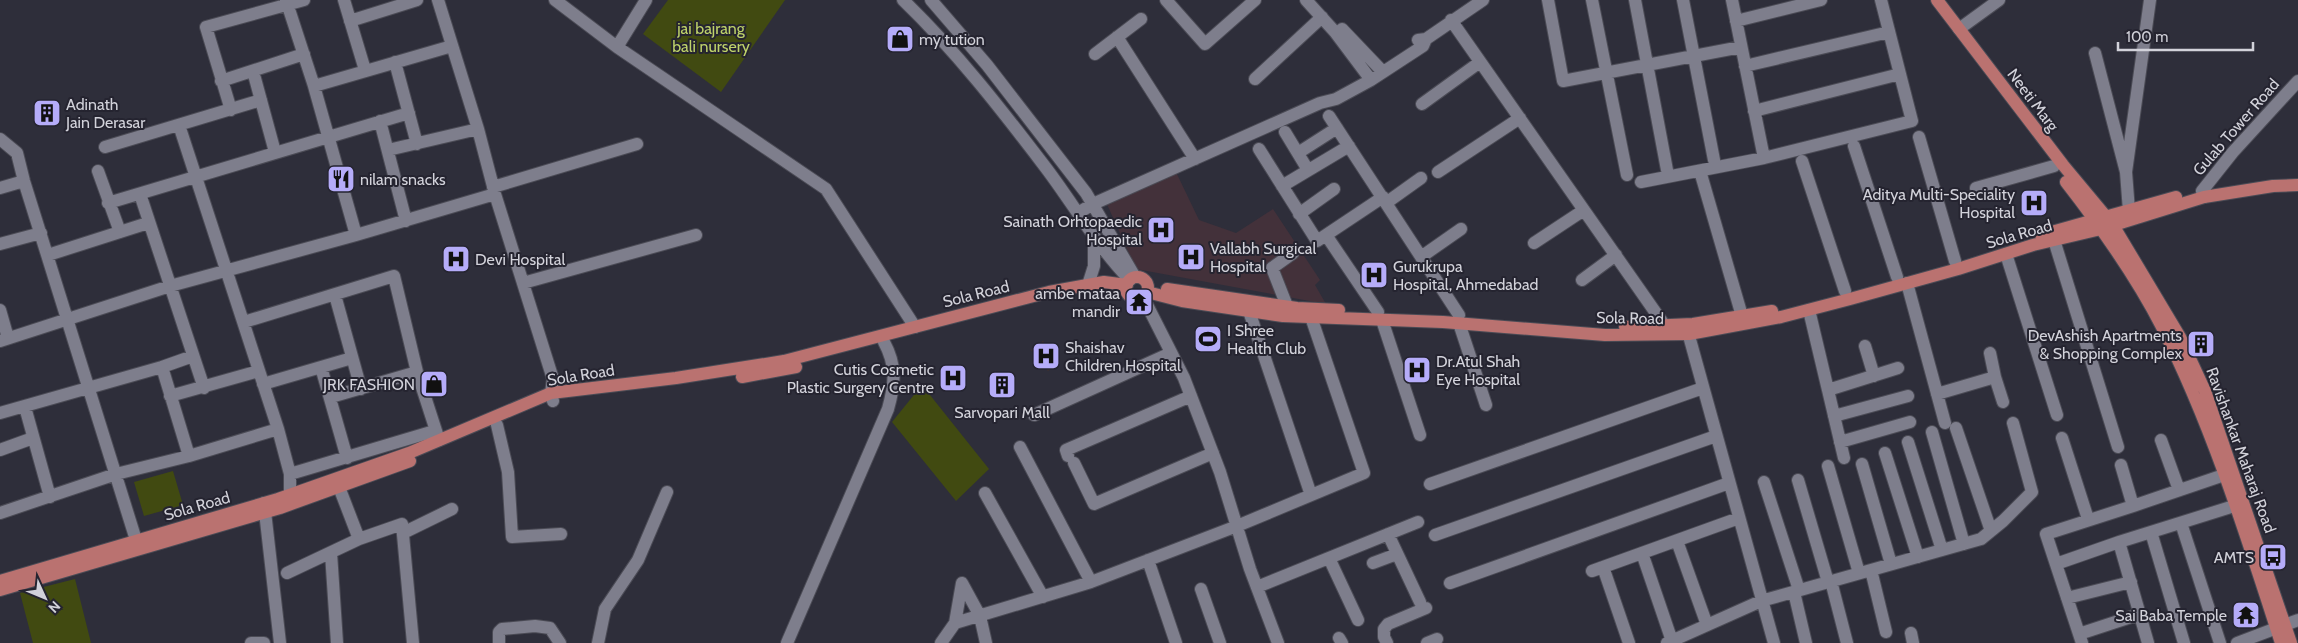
<svg xmlns="http://www.w3.org/2000/svg" width="2298" height="643" viewBox="0 0 2298 643" font-family="Cabin,sans-serif">
<style>
.commercial{fill:#43313a}
.medical{fill:#45322d}
.green{fill:#414a11}
.lines{fill:none;stroke-linecap:round;stroke-linejoin:round}
.minor-casing{stroke:#4b4b55;stroke-width:14}
.major-casing{stroke:#4b4b55;stroke-width:14}
.minor{stroke:#7e7e8c;stroke-width:12}
.major{stroke:#ba7270;stroke-width:12}
.labels{text-anchor:middle;dominant-baseline:central;stroke-width:4;stroke-linejoin:round;paint-order:stroke}
.park-label{font-size:16px;fill:#bfd36a;stroke:#252430}
.poi-label{font-size:16px;fill:#d2d2da;stroke:#252430;text-anchor:start}
.street-label{font-size:16px;fill:#d2d2da;stroke:#252430}
</style>
<rect width="100%" height="100%" fill="#2e2e3a"/>
<path class="commercial" d="M1175 170 1199 220 1236 233 1273 209 1320 280 1315 285 1326 304 1136 269 1106 202Z"/>
<path class="medical" d="M1043 341 1060 361 1048 371 1031 350Z"/>
<path class="green" d="M668 0H785L721 92 643 34Z
M922 385 989 469 956 501 892 422Z
M173 471 183 505 144 516 134 482Z
M75 579 91 643H33L20 593Z"/>
<g class="lines">
<defs>
<path id="minor" d="M286 0 314 86 356 235
M344 0 365 70
M438 0 478 129 495 194 553 379 551 393 553 401
M555 0 617 47 826 189 915 327
M903 0C956 51 1001 109 1046 168 1074 205 1097 246 1130 280
M931 0 987 65 1086 193 1135 277
M1166 0 1205 44 1255 0
M1306 0 1335 32 1371 80
M1548 0 1563 81 1741 47
M1592 0 1627 175
M1635 0 1667 170
M1683 0 1714 160
M1732 0 1764 158
M1451 20 1665 326
M350 21 417 0
M1736 21 1821 0
M1342 29 1383 72
M1959 29 1999 0
M1117 37 1195 159
M1418 40 1426 39 1483 0
M617 47 646 0
M2095 53 2126 172 2129 211
M1095 54 1141 19
M395 62 417 144
M1745 66 1889 32
M253 71 275 152
M1255 79 1322 17
M221 81 304 54
M314 86 452 46
M1422 104 1480 62
M231 110 206 27 304 0
M1754 111 1900 74
M1329 116 1459 315
M380 121 406 221
M179 125 278 429 290 474V495
M1285 132 1308 170
M1919 137 1955 261
M0 139 17 153 24 181 136 540
M1854 146 1897 277
M105 147 261 100
M1259 149 1317 241 1383 197
M388 150 478 129
M1298 153 1337 128
M1802 161 1845 291
M98 171 120 232
M1700 171 1742 316
M1438 172 1520 118
M2126 172 2150 0
M1641 182 1764 158 1912 121 1881 0
M1282 186 1349 146
M493 187 637 144
M0 188 24 181
M1976 188 2054 166
M140 194 204 388
M2204 197 2202 191 2233 152 2298 81
M108 203 409 113
M1386 203 1421 178
M1078 213 1093 204 1320 103 1336 99 1371 80 1423 46 1426 39
M1299 214 1334 189
M1326 235 1378 312
M2054 240 2118 447
M1534 243 1584 210
M0 244 41 233
M2006 254 2057 415
M48 255 148 223
M1421 257 1461 229
M1582 280 1616 255
M523 283 696 235
M1907 283 1945 423
M1088 285 1094 266V238
M335 295 361 389
M1143 297 1184 378 1220 472 1250 569 1278 643
M1287 306 1272 268 1293 253
M0 310 8 338
M1809 310 1828 390
M1249 311 1311 495
M1382 320 1420 435
M244 322 394 276 417 372 439 440
M1459 323 1486 405
M1686 325 1774 643
M0 341 170 286 356 235 495 194
M1865 346 1874 376
M162 367 189 456
M321 367 347 458
M1995 377 2003 402
M263 384 352 358
M1937 394 1995 377 1990 353
M170 396 259 371
M331 397 417 372
M25 407 50 497
M0 413 162 367 193 356
M1034 415 1171 353
M1834 416 1908 396
M497 425 508 472 512 537 561 534
M1956 428 1991 531
M1932 432 1964 544
M2062 438 2088 519
M2161 440 2179 490
M1840 442 1910 422
M1908 442 1942 550
M1020 447 1091 582
M0 450 33 438
M1885 453 1918 557
M1068 456 1066 450 1191 396
M1844 458 1828 390 1898 368
M1074 463 1094 504 1213 453
M1862 464 1891 564
M2121 465 2133 506 2224 475
M1828 466 1859 573
M290 474 431 432
M1798 480 1828 582
M1764 482 1799 590
M1430 484 1703 388
M339 487 359 539
M985 493 1043 597
M264 503 280 643
M0 513 116 474 189 456 278 429
M2181 523 2220 643
M2151 532 2184 643
M403 533 452 509
M1388 534 1420 602
M1435 535 1716 436
M1677 541 1707 625
M2119 542 2148 643
M331 553 337 643
M1642 553 1672 641
M1329 558 1358 620
M1148 560 1176 643
M1373 563 1397 554
M2056 564 2119 542 2234 506
M1603 567 1629 643
M1871 570 1886 632
M1592 571 1739 518
M287 573 359 539 402 524 413 643
M1831 581 1847 643
M1450 583 1729 483
M1257 587 1418 522
M1201 589 1220 643
M1794 592 1806 643
M2067 598 2131 582
M955 623 1091 582 1237 526 1364 473 1311 317
M1911 633 1913 643
M2079 634 2140 614
M1339 638 1342 643
M251 643H264
M499 643V632L502 629 535 626 550 628 560 643
M598 643 605 609 638 560 667 492
M787 643 888 409C895 384 897 366 884 342
M941 643 955 623 962 583 980 616 986 643
M1387 643 1384 637V629L1388 624 1426 608
M1427 643 1437 639
M1667 643 1761 601 1981 539 2003 521 2032 492 2013 423
M2082 643 2046 534 2133 506
M2237 643 2298 620"/>
<path id="major" d="M1937 0 2063 165 2113 225 2180 337 2205 391 2291 643
M2066 182C2101 227 2136 276 2162 327 2212 425 2247 538 2281 643
M2041 235 2176 197
M1126 288a11 11 0 1 1 22 0a11 11 0 1 1-22 0Z
M1167 289 1297 308 1339 310
M1147 292 1182 301 1283 316 1443 322 1605 335 1689 334 1781 317 1850 299 1958 269 2033 245 2101 229 2204 197 2273 186 2298 185
M1625 327 1693 324 1772 311
M742 377 796 367
M0 581 278 499 409 453 551 393 676 378 784 361 1049 292 1104 282 1127 285
M0 590 280 508 410 461"/>
</defs>
<use href="#minor" class="minor-casing"/>
<use href="#major" class="major-casing"/>
<use href="#minor" class="minor"/>
<use href="#major" class="major"/>
</g>
<defs>
<symbol id="shop-square" viewBox="-11 -11 22 22"><rect x="-9" y="-9" width="18" height="18" rx="4" fill="#b5acf9" stroke="#252430"/><path d="M-5-2.5h2.3a2.7 3.5 0 0 1 5.4 0H5L5.5 6h-11ZM-1.5-2.5h3a1.5 2.3 0 0 0-3 0Z" fill="#111"/></symbol>
<symbol id="building-square" viewBox="-11 -11 22 22"><rect x="-9" y="-9" width="18" height="18" rx="4" fill="#b5acf9" stroke="#252430"/><path d="M-4-6H4V6H1V3H-1V6H-4ZM-2.5-4.3h1.7v1.8h-1.7ZM.8-4.3h1.7v1.8H.8ZM-2.5-1h1.7V.8h-1.7ZM.8-1h1.7V.8H.8Z" fill="#111"/></symbol>
<symbol id="restaurant-square" viewBox="-11 -11 22 22"><rect x="-9" y="-9" width="18" height="18" rx="4" fill="#b5acf9" stroke="#252430"/><path d="M-5-6h1v4h1v-4h1v4h1v-4h1v5L-1.5 .5V6h-2V.5L-5-1ZM5-6V6H3V1.5H1.5Q1.5-4 5-6Z" fill="#111"/></symbol>
<symbol id="hospital-square" viewBox="-11 -11 22 22"><rect x="-9" y="-9" width="18" height="18" rx="4" fill="#b5acf9" stroke="#252430"/><path d="M-5-5h3v3.5h4V-5h3V5h-3V1.5h-4V5h-3Z" fill="#111"/></symbol>
<symbol id="temple-square" viewBox="-11 -11 22 22"><rect x="-9" y="-9" width="18" height="18" rx="4" fill="#b5acf9" stroke="#252430"/><path d="M0-6L5-2H3V0L6.5 2.5H4V6H1.5V3h-3V6H-4V2.5H-6.5L-3 0V-2H-5Z" fill="#111"/></symbol>
<symbol id="stadium-square" viewBox="-11 -11 22 22"><rect x="-9" y="-9" width="18" height="18" rx="4" fill="#b5acf9" stroke="#252430"/><path d="M0-5a6.5 5 0 1 0 0 10a6.5 5 0 1 0 0-10ZM-3.5-1.8h7v3.6h-7Z" fill="#111"/></symbol>
<symbol id="bus-square" viewBox="-11 -11 22 22"><rect x="-9" y="-9" width="18" height="18" rx="4" fill="#b5acf9" stroke="#252430"/><path d="M-5-6H5V4H4V6H2V4H-2V6H-4V4H-5ZM-3.5-4V0h7V-4ZM-3.5 1.2v1.5H-2V1.2ZM2 1.2v1.5H3.5V1.2Z" fill="#111"/></symbol>
</defs>
<g fill-rule="evenodd">
<use href="#shop-square" x="884" y="23" width="32" height="32"/>
<use href="#building-square" x="31" y="97" width="32" height="32"/>
<use href="#restaurant-square" x="325" y="163" width="32" height="32"/>
<use href="#hospital-square" x="2018" y="187" width="32" height="32"/>
<use href="#hospital-square" x="1145" y="214" width="32" height="32"/>
<use href="#hospital-square" x="1175" y="241" width="32" height="32"/>
<use href="#hospital-square" x="440" y="243" width="32" height="32"/>
<use href="#hospital-square" x="1358" y="259" width="32" height="32"/>
<use href="#temple-square" x="1123" y="286" width="32" height="32"/>
<use href="#stadium-square" x="1192" y="323" width="32" height="32"/>
<use href="#building-square" x="2185" y="328" width="32" height="32"/>
<use href="#hospital-square" x="1030" y="340" width="32" height="32"/>
<use href="#hospital-square" x="1401" y="354" width="32" height="32"/>
<use href="#hospital-square" x="937" y="362" width="32" height="32"/>
<use href="#shop-square" x="418" y="368" width="32" height="32"/>
<use href="#building-square" x="986" y="369" width="32" height="32"/>
<use href="#bus-square" x="2257" y="541" width="32" height="32"/>
<use href="#temple-square" x="2230" y="599" width="32" height="32"/>
</g>
<g class="labels">
<g class="park-label">
<text x="711" y="28">jai bajrang<tspan x="711" dy="18">bali nursery</tspan></text>
</g>
<g class="poi-label">
<text x="919" y="39">my tution</text>
<text x="66" y="104">Adinath<tspan x="66" dy="18">Jain Derasar</tspan></text>
<text x="360" y="179">nilam snacks</text>
<text x="2015" y="194" text-anchor="end">Aditya Multi-Speciality<tspan x="2015" dy="18">Hospital</tspan></text>
<text x="1142" y="221" text-anchor="end">Sainath Orhtopaedic<tspan x="1142" dy="18">Hospital</tspan></text>
<text x="1210" y="248">Vallabh Surgical<tspan x="1210" dy="18">Hospital</tspan></text>
<text x="475" y="259">Devi Hospital</text>
<text x="1393" y="266">Gurukrupa<tspan x="1393" dy="18">Hospital, Ahmedabad</tspan></text>
<text x="1120" y="293" text-anchor="end">ambe mataa<tspan x="1120" dy="18">mandir</tspan></text>
<text x="1227" y="330">I Shree<tspan x="1227" dy="18">Health Club</tspan></text>
<text x="2182" y="335" text-anchor="end">DevAshish Apartments<tspan x="2182" dy="18">&amp; Shopping Complex</tspan></text>
<text x="1065" y="347">Shaishav<tspan x="1065" dy="18">Children Hospital</tspan></text>
<text x="1436" y="361">Dr.Atul Shah<tspan x="1436" dy="18">Eye Hospital</tspan></text>
<text x="934" y="369" text-anchor="end">Cutis Cosmetic<tspan x="934" dy="18">Plastic Surgery Centre</tspan></text>
<text x="415" y="384" text-anchor="end">JRK FASHION</text>
<text x="1002" y="412" text-anchor="middle">Sarvopari Mall</text>
<text x="2254" y="557" text-anchor="end">AMTS</text>
<text x="2227" y="615" text-anchor="end">Sai Baba Temple</text>
</g>
<g class="street-label">
<text transform="translate(2033 100) rotate(53)">Neeti Marg</text>
<text transform="translate(2236 127) rotate(-49)">Gulab Tower Road</text>
<text transform="translate(2019 234) rotate(-16)">Sola Road</text>
<text transform="translate(976 294) rotate(-14)">Sola Road</text>
<text transform="translate(1630 318) rotate(1)">Sola Road</text>
<text transform="translate(581 375) rotate(-9)">Sola Road</text>
<text transform="translate(2241 450) rotate(70)">Ravishankar Maharaj Road</text>
<text transform="translate(197 506) rotate(-16)">Sola Road</text>
</g>
</g>
<g transform="translate(45 598) rotate(134)" stroke="#252430" stroke-width="4" paint-order="stroke">
<path d="M0-4L9 19L0 12L-9 19Z" fill="#d2d2da"/>
<text y="-8" font-size="14" font-weight="bold" text-anchor="middle" fill="#d2d2da">N</text>
</g>
<path d="M2118 42v8h135v-8" fill="none" stroke="#d2d2da" stroke-width="2.5"/>
<text x="2126" y="42" font-size="15" fill="#d2d2da" stroke="#252430" stroke-width="4" paint-order="stroke">100 m</text>
</svg>
